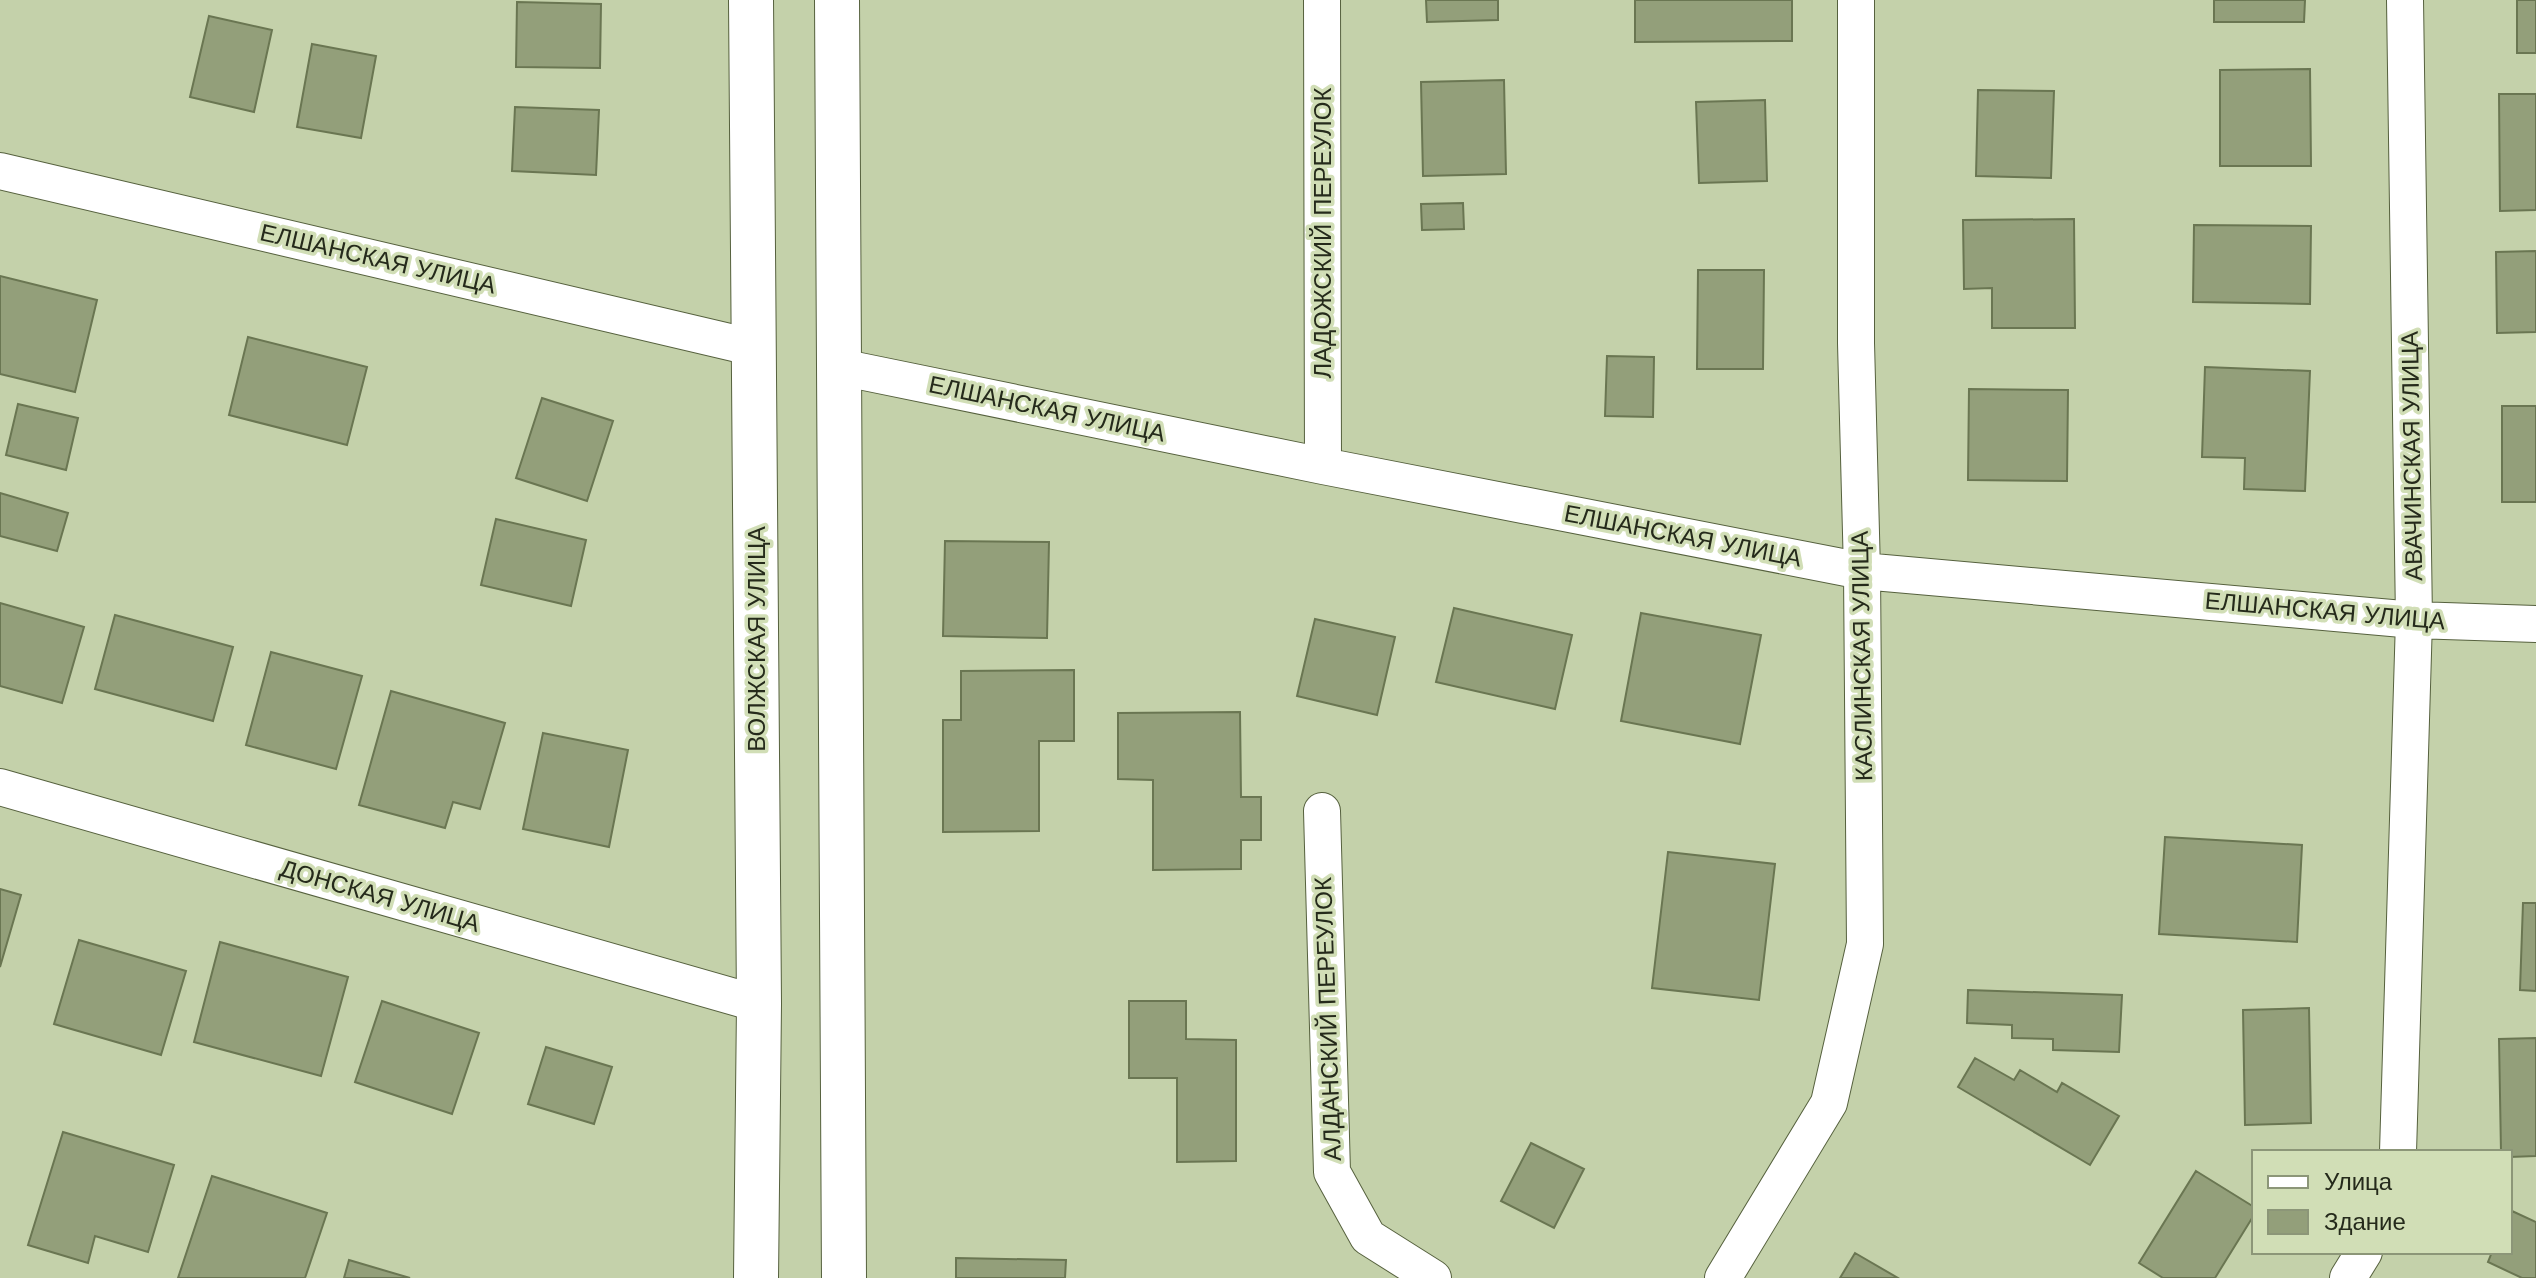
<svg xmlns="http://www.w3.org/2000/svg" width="2536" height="1278" viewBox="0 0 2536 1278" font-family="'Work Sans',sans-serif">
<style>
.building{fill:#939f7a;stroke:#6a7652;stroke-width:2}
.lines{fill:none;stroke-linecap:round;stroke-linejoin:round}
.minor-casing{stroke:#56613e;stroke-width:38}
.tertiary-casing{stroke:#56613e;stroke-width:46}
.minor{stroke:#fff;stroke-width:36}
.tertiary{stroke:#fff;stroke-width:44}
.labels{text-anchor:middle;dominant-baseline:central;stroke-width:7;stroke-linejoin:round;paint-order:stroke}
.street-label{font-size:24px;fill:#252a1b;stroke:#d1deb6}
</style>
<rect width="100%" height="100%" fill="#c4d1aa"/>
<path class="building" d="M1426 0H1498V20L1427 22Z
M1635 0H1792V41L1635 42Z
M2214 0H2305L2304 22H2214Z
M2517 0H2536V53H2517Z
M517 2 601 4 600 68 516 67Z
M209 16 272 30 254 112 190 97Z
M312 44 376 56 361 138 297 127Z
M2310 69 2311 166H2220V70Z
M1504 80 1506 174 1423 176 1421 82Z
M1978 90 2054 91 2051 178 1976 176Z
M2499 94H2536V210L2500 211Z
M1765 100 1767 181 1699 183 1696 102Z
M515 107 599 110 596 175 512 171Z
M1463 203 1464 229 1422 230 1421 204Z
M2074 219 2075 328H1992V288L1964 289 1963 220Z
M2194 225 2311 226 2310 304 2193 302Z
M2536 251V332L2497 333 2496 252Z
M1698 270H1764L1763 369H1697Z
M0 276 97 300 75 392 0 374Z
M248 337 367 367 347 445 229 415Z
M1607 356 1654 357 1653 417 1605 416Z
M2205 367 2310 371 2305 491 2244 489 2245 458 2202 457Z
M1969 389 2068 390 2067 481 1968 480Z
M542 398 613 421 587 501 516 478Z
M18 404 78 418 66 470 6 455Z
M2502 406H2536V502H2502Z
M0 493 68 513 57 551 0 536Z
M496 519 586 540 571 606 481 585Z
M945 541 1049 542 1047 638 943 636Z
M0 603 84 627 62 703 0 686Z
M1454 608 1572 635 1555 709 1436 682Z
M1641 613 1761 635 1740 744 1621 721Z
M115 615 233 647 213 721 95 689Z
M1315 619 1395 637 1377 715 1297 696Z
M271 652 362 676 336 769 246 745Z
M1074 670V741H1039V831L943 832V720H961V671Z
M391 691 505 723 480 809 453 802 445 828 359 805Z
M1240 712 1241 797H1261V840H1241V869L1153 870V780L1118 779V713Z
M543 733 628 750 609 847 523 829Z
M2165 837 2302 845 2297 942 2159 934Z
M1668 852 1775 864 1759 1000 1652 988Z
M0 889 21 895 0 967Z
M2523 903H2536V991L2520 990Z
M79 940 186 971 161 1055 54 1024Z
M220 942 348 977 321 1076 194 1042Z
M1968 990 2122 995 2119 1052 2053 1050V1039L2012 1038V1025L1967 1023Z
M382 1001 479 1033 452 1114 355 1082Z
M1129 1001H1186V1039L1236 1040V1161L1177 1162V1078H1129Z
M2309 1008 2311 1123 2245 1125 2243 1010Z
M2536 1038V1156L2510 1157V1152H2501L2499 1039Z
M546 1047 612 1067 594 1124 528 1104Z
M1975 1058 2014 1080 2020 1070 2057 1092 2062 1083 2119 1116 2090 1165 1958 1087Z
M63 1132 174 1165 148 1252 95 1236 88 1263 28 1245Z
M1531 1143 1584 1169 1554 1228 1501 1201Z
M2196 1171 2254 1207V1215L2215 1278H2163L2139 1263Z
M212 1176 327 1213 305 1278H178Z
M2512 1211 2536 1222V1278H2522L2488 1262 2492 1252H2510Z
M1855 1253 1898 1278H1840Z
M956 1258 1066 1260 1065 1278H956Z
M349 1260 410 1278H344Z"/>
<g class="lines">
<defs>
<path id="minor" d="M1322 0 1323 466
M0 171 755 348
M840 367 1323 466 1862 571 2414 620 2536 624
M0 787 759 1004
M1322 811 1332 1172 1368 1237 1433 1278
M2398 1152 2414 620 2405 0
M1723 1278 1829 1103 1865 944 1862 571 1856 343V0
M2348 1278 2364 1252"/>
<path id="tertiary" d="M751 0 759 1004 756 1278
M837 0 844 1278"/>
</defs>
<use href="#minor" class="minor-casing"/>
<use href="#tertiary" class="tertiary-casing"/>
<use href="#minor" class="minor"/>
<use href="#tertiary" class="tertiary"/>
</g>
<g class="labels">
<g class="street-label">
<text transform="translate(1323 233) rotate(-90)">ЛАДОЖСКИЙ ПЕРЕУЛОК</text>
<text transform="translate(378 259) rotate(13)">ЕЛШАНСКАЯ УЛИЦА</text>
<text transform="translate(1047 409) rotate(12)">ЕЛШАНСКАЯ УЛИЦА</text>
<text transform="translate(2412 456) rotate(-91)">АВАЧИНСКАЯ УЛИЦА</text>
<text transform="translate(1683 536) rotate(11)">ЕЛШАНСКАЯ УЛИЦА</text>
<text transform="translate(2325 611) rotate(5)">ЕЛШАНСКАЯ УЛИЦА</text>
<text transform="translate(757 639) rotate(-90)">ВОЛЖСКАЯ УЛИЦА</text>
<text transform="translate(1862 656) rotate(-91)">КАСЛИНСКАЯ УЛИЦА</text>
<text transform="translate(380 896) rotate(16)">ДОНСКАЯ УЛИЦА</text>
<text transform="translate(1328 1019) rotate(-92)">АЛДАНСКИЙ ПЕРЕУЛОК</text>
</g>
</g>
<rect x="2252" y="1150" width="260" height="104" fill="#d1deb6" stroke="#8c9678" stroke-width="2"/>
<rect x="2268" y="1176" width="40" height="12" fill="#ffffff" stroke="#8c9678" stroke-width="2"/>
<text x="2324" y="1190" font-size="24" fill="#252a1b">Улица</text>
<rect x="2268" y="1210" width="40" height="24" fill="#939f7a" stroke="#8c9678" stroke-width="2"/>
<text x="2324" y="1230" font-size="24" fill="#252a1b">Здание</text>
</svg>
